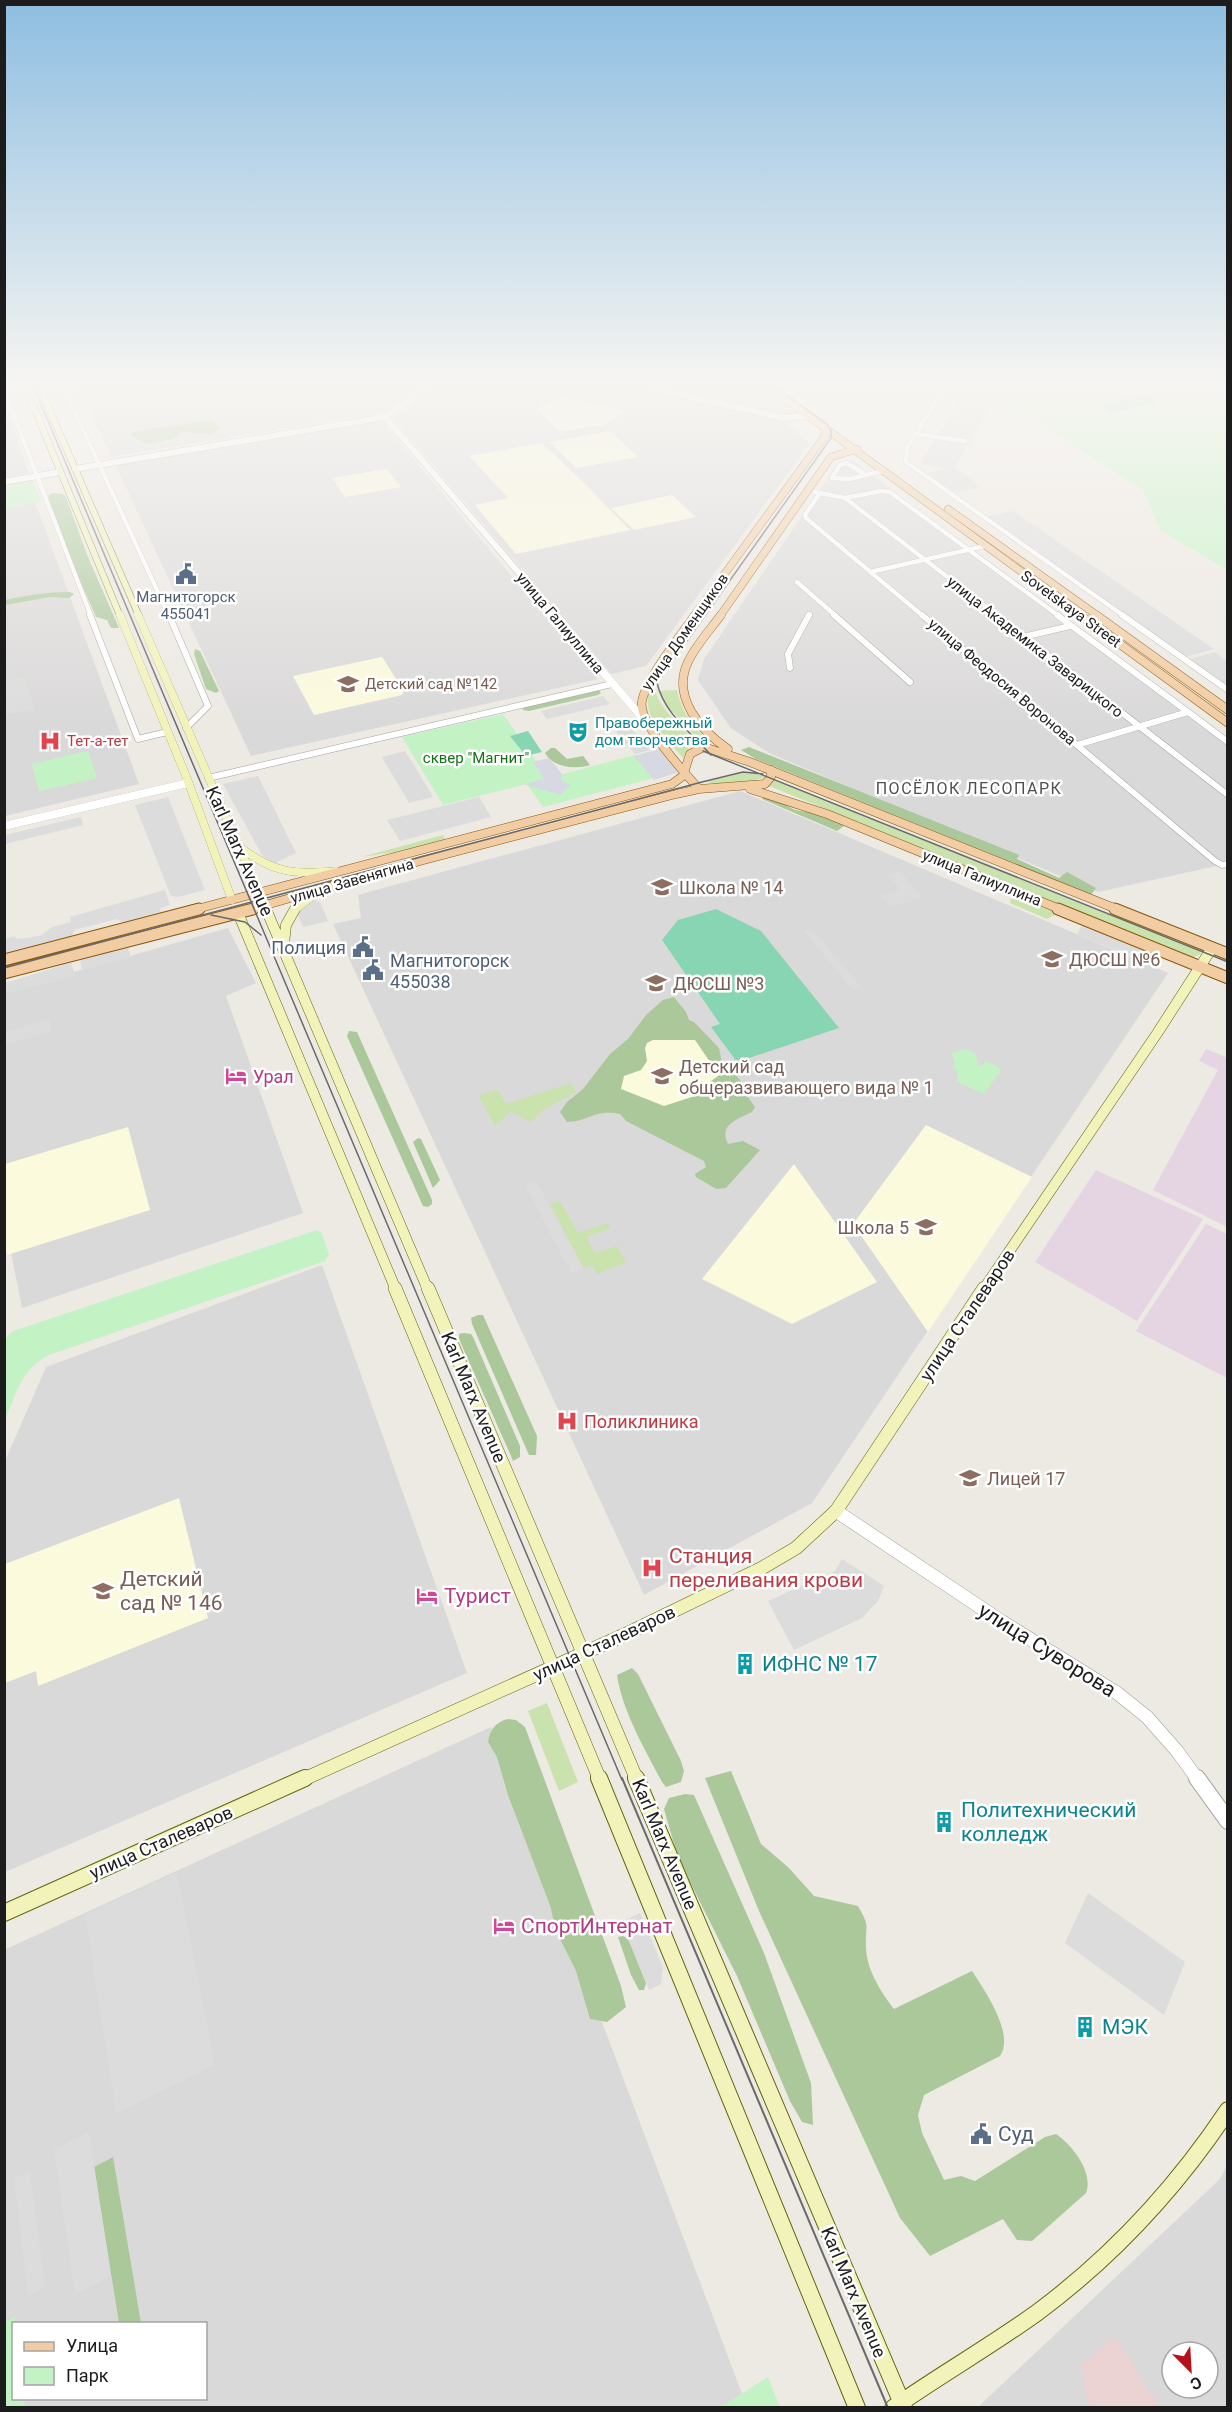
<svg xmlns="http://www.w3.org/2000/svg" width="1232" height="2412" viewBox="0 0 1232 2412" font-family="Roboto,sans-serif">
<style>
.residential{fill:#dad9d9;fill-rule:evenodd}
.commercial{fill:#ecd3d3}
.industrial{fill:#e5d5e3}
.education{fill:#fbfadd}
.grass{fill:#cae2ad}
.forest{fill:#abc89b}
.park{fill:#c3f3c5}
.pitch{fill:#88d5b3}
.parking{fill:#dcdcdc}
.plaza{fill:#d7d8e2}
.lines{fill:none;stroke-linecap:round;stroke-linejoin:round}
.minor-far1-casing{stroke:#a0a0a0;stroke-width:5}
.minor-casing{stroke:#a0a0a0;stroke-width:7}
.tertiary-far3-casing{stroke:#a0a0a0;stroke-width:7}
.tertiary-far2-casing{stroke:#a0a0a0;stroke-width:8}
.tertiary-far1-casing{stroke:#a0a0a0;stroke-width:14}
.tertiary-casing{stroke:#a0a0a0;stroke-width:18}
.secondary-far4-casing{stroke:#62670f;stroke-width:7}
.secondary-far3-casing{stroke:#62670f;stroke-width:8}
.secondary-far2-casing{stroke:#62670f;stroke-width:11}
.secondary-far1-casing{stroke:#62670f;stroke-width:14}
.secondary-casing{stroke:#62670f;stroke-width:18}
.primary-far2-casing{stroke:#86590e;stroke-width:8}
.primary-far1-casing{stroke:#86590e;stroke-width:9}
.primary-casing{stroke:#86590e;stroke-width:13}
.minor-far1{stroke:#fff;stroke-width:4.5}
.minor{stroke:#fff;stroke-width:6}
.tertiary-far3{stroke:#fff;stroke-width:6}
.tertiary-far2{stroke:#fff;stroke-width:8}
.tertiary-far1{stroke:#fff;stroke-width:13}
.tertiary{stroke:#fff;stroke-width:16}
.secondary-far4{stroke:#f2f3bb;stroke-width:6}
.secondary-far3{stroke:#f2f3bb;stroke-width:8}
.secondary-far2{stroke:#f2f3bb;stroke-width:10}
.secondary-far1{stroke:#f2f3bb;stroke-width:13}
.secondary{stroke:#f2f3bb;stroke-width:16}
.primary-far2{stroke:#f2cca2;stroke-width:7}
.primary-far1{stroke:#f2cca2;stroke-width:8}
.primary{stroke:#f2cca2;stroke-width:11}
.tram-far1{stroke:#6a6a6a;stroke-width:1.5}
.tram{stroke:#6a6a6a;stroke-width:2}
.labels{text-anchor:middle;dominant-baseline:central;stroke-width:5;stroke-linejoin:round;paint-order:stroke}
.far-service-label{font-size:15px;fill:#4e5e75;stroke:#fff}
.far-street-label{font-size:15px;fill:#1c1c1c;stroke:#fff}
.far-education-label{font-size:15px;fill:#785e54;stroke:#fff;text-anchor:start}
.far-culture-label{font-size:15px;fill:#0d838f;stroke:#fff;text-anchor:start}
.far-health-label{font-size:15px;fill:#be3a42;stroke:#fff;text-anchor:start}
.far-park-label{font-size:15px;fill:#166f19;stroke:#fff}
.far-neighbourhood-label{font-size:16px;letter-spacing:1.5px;fill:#4f4f4f;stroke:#fff}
.street-label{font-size:18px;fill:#1c1c1c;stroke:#fff}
.education-label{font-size:18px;fill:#785e54;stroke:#fff;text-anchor:start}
.service-label{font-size:18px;fill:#4e5e75;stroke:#fff;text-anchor:end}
.hotel-label{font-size:18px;fill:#b23c85;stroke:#fff;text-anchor:start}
.health-label{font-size:18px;fill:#be3a42;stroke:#fff;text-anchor:start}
.near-health-label{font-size:21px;fill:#be3a42;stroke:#fff;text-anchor:start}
.near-education-label{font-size:21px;fill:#785e54;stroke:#fff;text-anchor:start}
.near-hotel-label{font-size:21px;fill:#b23c85;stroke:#fff;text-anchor:start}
.near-street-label{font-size:21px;fill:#1c1c1c;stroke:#fff}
.near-culture-label{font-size:21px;fill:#0d838f;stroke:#fff;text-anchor:start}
.near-service-label{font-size:21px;fill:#4e5e75;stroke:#fff;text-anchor:start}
</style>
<rect width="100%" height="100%" fill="#ede9e3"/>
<path class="residential" d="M78 388H417L383 412 112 457Z
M437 388H639L780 419 810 443 646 666 611 674 393 418Z
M668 388H764L798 414 788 415Z
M4 405H5L29 473 5 478Z
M380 419 598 679 251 756 115 464Z
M852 460 1227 742V870L1221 865 1098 892 769 753 731 728 698 680 704 659 838 463Z
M35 502 139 784 5 816V507Z
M740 791 1168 973 812 1503 644 1595 333 924 361 918 358 895Z
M228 928 256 983 226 996 303 1213 22 1308 5 1222 4 992Z
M322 1265 467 1673 5 1872V1461L46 1367Z
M491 1727 747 2407H5L4 1950ZM14 2324H206V2398H14Z
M1227 2165V2407L977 2408 1220 2179ZM1172 2352H1208V2388H1172Z"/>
<path class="commercial" d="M1115 2337 1160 2407H1091L1086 2397 1081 2365Z"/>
<path class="industrial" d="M1206 1049 1226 1057 1227 1054V1227L1153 1190 1218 1070 1199 1061Z
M1096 1170 1203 1219 1137 1321 1035 1262Z
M1206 1224 1227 1234V1378L1136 1331Z"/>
<path class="education" d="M558 395 627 410 607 424 560 432 536 409Z
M610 431 638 457 576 468 550 442Z
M542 443 584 483 630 530 516 554 475 505 508 498 469 456Z
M387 469 401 487 345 497 332 478Z
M672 495 696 517 634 530 611 508Z
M382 657 404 691 402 695 314 715 293 676Z
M663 1017 692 1031 745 1105 666 1134 587 1088Z
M926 1125 1032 1177 928 1332 853 1224Z
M128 1127 150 1210 7 1255 4 1238 5 1164Z
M794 1164 877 1282 792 1324 702 1279Z
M179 1498 208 1618 38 1686 36 1671 5 1683V1564Z"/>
<path class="grass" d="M654 683C655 706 682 727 697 743L689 748 683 758C667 739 634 710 654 683Z
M677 690C681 711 694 730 711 742L699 741 664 702 658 691Z
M746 772 767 776C757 783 718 785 707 782Z
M776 780 1200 951 1201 954 1191 958 1183 955 767 785Z
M443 835 445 838 442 841 395 852 361 857Z
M1019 896 1055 911 1056 914 1047 919 1010 903 1011 899Z
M571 1083 576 1092 542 1111 530 1123 511 1111 495 1126 478 1095 498 1089 506 1104Z
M560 1201 578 1233 608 1223 611 1228 586 1237 595 1253 617 1246 626 1263 597 1274 592 1265 583 1268 550 1204Z
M547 1703 578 1782 559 1791 528 1711Z"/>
<path class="forest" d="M209 420 215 422 220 429C207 438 194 431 180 432L176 438 148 444 129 435 139 431Z
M53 493 63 494 66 497 88 557 119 628H111L107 620 96 617 79 579 48 500 49 495Z
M70 592 74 594 69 598 50 597 5 605V600C27 595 48 592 70 592Z
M195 649 200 651 219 691 216 693 206 689 194 654Z
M598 689 601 693 598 695 529 711 523 710V707Z
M749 747 1019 855 1017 859 1059 878 1067 872 1096 888 1091 895 756 759 741 750Z
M551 748H555L567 759 583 756 590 765C575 770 552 767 545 753Z
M766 795 795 810 818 814 845 825 837 831 762 799Z
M674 997 686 1012 689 1020 694 1022 719 1048 722 1063 719 1065 710 1062 695 1040H653L647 1043 645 1048 647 1061 641 1070 624 1076 621 1089 664 1106 701 1094 707 1084 725 1071 733 1072 741 1081 743 1090 755 1107 752 1112C738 1119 718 1125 728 1144L743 1141 760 1150 726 1188 716 1189 696 1177 695 1174 706 1167 704 1161 626 1121 620 1114C593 1109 589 1122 567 1122L560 1112 567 1102 583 1089 610 1054 628 1039 646 1015 663 1000Z
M349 1031 357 1032 432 1200V1204L428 1207 423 1206 347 1036Z
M418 1138 421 1139 440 1180 433 1188 413 1142Z
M478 1315H483L537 1436 536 1455H529L472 1324 471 1318Z
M464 1333 471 1334 473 1337 520 1446V1457L513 1461 511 1456 459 1339V1334Z
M632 1668 638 1674 681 1761 684 1771 681 1782 666 1787 662 1782C645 1750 622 1710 617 1675Z
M508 1719 516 1720 525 1727 621 1986 626 2007 607 2022 590 2019 576 1971 555 1929 551 1908 508 1795 497 1757 488 1742C490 1730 495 1722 508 1719Z
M731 1771 761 1844 789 1868 814 1896 858 1906C871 1929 865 1923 866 1946 866 1969 881 1992 894 2009L972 1971C985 1991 1015 2034 1000 2056L924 2095 918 2115 922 2133 944 2180 961 2176 975 2181 1045 2137 1056 2134C1072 2145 1094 2172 1086 2193L1032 2241 1017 2240 1003 2219 930 2256 900 2218 759 1911 705 1778Z
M685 1794 694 1795 764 1953 811 2083 813 2125 802 2122 790 2101 737 1976 678 1858 664 1809 669 1798Z
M623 1936 629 1939 646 1983 644 1990H639L631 1975 618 1937Z
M113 2157 141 2323H119L94 2167Z"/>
<path class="park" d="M985 388H1227V570L1160 530 1143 490Z
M32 479 41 501 5 508V484Z
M503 714 548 778 635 755 654 778 543 807 527 784 443 805 402 737Z
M88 751 97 778 39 791 32 764Z
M966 1049 976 1055 978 1065H983L985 1061 996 1066 1001 1070 984 1094 956 1081 958 1078 956 1070 953 1067 955 1065 952 1053Z
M317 1230 321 1232 329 1254 325 1261 49 1355C22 1368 16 1394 5 1420V1339L13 1331Z
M15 2317 14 2398 24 2399 25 2407 5 2408V2322Z
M768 2377 780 2407H721Z"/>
<path class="pitch" d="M1146 395 1159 403 1111 412 1098 405Z
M528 731 542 752 526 756 510 736Z
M716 909 761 931 839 1028 737 1062 711 1027 720 1024 662 940 678 920Z"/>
<path class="parking" d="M963 394 993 399 955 468 981 487 955 493 927 473 947 468 920 464Z
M1013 511 1214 649 1185 657 985 517Z
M1215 652 1227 661V686L1190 659Z
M25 677 34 709 5 715V682Z
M603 696 610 704 547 719 541 711Z
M623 719 650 750 635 754 608 722Z
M405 751 414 765 433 797 409 803 382 757Z
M258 776 296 853 273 864 262 855 223 784Z
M168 797 205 890 178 897 171 896 135 805Z
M479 797 491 817 400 841 387 820Z
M81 817 83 825 5 844V835Z
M899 871 923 897 891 907 881 896 901 890 887 875Z
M165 890 170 905 160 908 161 912 122 922 117 919 74 930 72 936 5 953V939L15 936 16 939 28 938 42 935 52 927 71 922 70 917Z
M313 900 320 902 328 921 303 927 297 913Z
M1082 925 1163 958 1156 967 1077 934Z
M812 928 861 987 853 990 804 931Z
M128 947 131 957 82 970 80 959Z
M71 963 75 976 5 994V983Z
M49 1019 52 1031 5 1045V1032Z
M536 1181 584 1269 571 1273 525 1185Z
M842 1559 884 1586 878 1601 862 1618 794 1650 768 1601 835 1571Z
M177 1873 215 2065 116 2114 85 1915Z
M1088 1893 1185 1962 1164 2015 1065 1943Z
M640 1913 663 1967 661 1984 649 1990 621 1922Z
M89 2132 111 2276 75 2295 54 2149Z
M30 2171 45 2286 28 2296 14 2179Z"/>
<path class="plaza" d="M659 749 679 772 654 780 634 756Z
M549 758 562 774 561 780 570 785 560 795 524 784 544 779 533 762Z"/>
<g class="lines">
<defs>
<path id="minor-far1" d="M64 388 169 616
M944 388 907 448 906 462 1124 616
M4 390 91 616
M916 434 965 441
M866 475 847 463 840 465 832 478 850 479 883 471
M815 492 845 498 998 616
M820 493 805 515 806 518 923 616
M845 498 881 491 890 492 1059 616
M870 572 985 546
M797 582 836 616"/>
<path id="minor" d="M90 615 138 739 167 732
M169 615 208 706 186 728
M834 615 910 682
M922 615 1215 861 1222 865 1228 864
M996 615 1228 795
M1057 615 1188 712
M1122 615 1228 690
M1023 637 1070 626
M790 668 788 654 809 615
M1077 745 1188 712 1228 742
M208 778 612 684"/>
<path id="tertiary-far3" d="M650 388 784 418 808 416
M385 417 556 616
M75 469 385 417 425 388
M4 482 60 472"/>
<path id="tertiary-far2" d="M554 615 646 722
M4 826 188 783"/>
<path id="tertiary-far1" d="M836 1511 1001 1621 1117 1693 1147 1717 1177 1751 1198 1780"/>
<path id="tertiary" d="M1197 1778 1228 1821"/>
<path id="secondary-far4" d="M26 388 120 616
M40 388 139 616"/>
<path id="secondary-far3" d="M120 615 186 776 232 900
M138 615 259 893
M241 848C274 873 295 875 336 871
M265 906 267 910
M294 910 321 890"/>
<path id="secondary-far2" d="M266 909 428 1290
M238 913 396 1290
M284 944 286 925 295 909
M983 1290 1158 1032 1212 948"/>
<path id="secondary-far1" d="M395 1288 600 1780
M428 1288 637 1780
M302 1780 622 1636 762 1568 796 1548 836 1511 984 1288"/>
<path id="secondary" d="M599 1778 857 2408
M636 1778 904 2408
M4 1913 305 1778
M893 2408C940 2375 991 2346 1038 2312 1113 2256 1176 2188 1228 2110"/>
<path id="primary-far2" d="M770 388 1082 616
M948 509 1098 616
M694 616 825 436 826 429
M720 616 831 457 857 449"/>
<path id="primary-far1" d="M695 615C681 635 646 679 642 701 637 722 685 773 699 789
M721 615C710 630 696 645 688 662 671 697 701 731 728 749
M1080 615 1228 723
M1096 615 1228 710
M750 789 827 814 1062 910
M193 910 672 784 683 776 690 754 704 747 750 762 1119 910
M248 910 420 861 676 794 699 789 765 784 771 777V770"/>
<path id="primary" d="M1058 909 1228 978
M1115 909 1228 954
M4 960 199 909
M4 973 253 909"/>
</defs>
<use href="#minor-far1" class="minor-far1-casing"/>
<use href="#minor" class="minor-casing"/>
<use href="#tertiary-far3" class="tertiary-far3-casing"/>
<use href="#tertiary-far2" class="tertiary-far2-casing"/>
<use href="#tertiary-far1" class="tertiary-far1-casing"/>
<use href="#tertiary" class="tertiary-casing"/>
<use href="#secondary-far4" class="secondary-far4-casing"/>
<use href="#secondary-far3" class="secondary-far3-casing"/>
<use href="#secondary-far2" class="secondary-far2-casing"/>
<use href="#secondary-far1" class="secondary-far1-casing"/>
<use href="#secondary" class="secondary-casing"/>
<use href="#primary-far2" class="primary-far2-casing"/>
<use href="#primary-far1" class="primary-far1-casing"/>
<use href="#primary" class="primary-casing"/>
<use href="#minor-far1" class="minor-far1"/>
<use href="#minor" class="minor"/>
<use href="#tertiary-far3" class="tertiary-far3"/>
<use href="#tertiary-far2" class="tertiary-far2"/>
<use href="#tertiary-far1" class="tertiary-far1"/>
<use href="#tertiary" class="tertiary"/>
<use href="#secondary-far4" class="secondary-far4"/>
<use href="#secondary-far3" class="secondary-far3"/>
<use href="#secondary-far2" class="secondary-far2"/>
<use href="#secondary-far1" class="secondary-far1"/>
<use href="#secondary" class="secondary"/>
<use href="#primary-far2" class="primary-far2"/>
<use href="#primary-far1" class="primary-far1"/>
<use href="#primary" class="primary"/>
<path class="tram-far1" d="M34 388 622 1780
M703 751 1228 962
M711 755C691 733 664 713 657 683L831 438V431L827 424 777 388
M211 915 245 922 261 935
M4 968 702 782 743 772 763 774"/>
<path class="tram" d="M622 1778 888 2408"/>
</g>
<linearGradient id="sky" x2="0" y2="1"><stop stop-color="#8ebee1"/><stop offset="0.53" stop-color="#f7f5f2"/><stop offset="1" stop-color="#f7f5f2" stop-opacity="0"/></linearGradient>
<rect width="1232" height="726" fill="url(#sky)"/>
<defs>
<symbol id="civic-bare" viewBox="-9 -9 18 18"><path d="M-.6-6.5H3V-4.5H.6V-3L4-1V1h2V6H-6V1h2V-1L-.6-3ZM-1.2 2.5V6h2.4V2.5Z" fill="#5c6f8a" stroke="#fff" stroke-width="2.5" paint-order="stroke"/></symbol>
<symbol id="school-bare" viewBox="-9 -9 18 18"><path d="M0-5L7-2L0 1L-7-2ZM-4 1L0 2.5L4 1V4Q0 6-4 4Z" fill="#8d6e63" stroke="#fff" stroke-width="2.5" paint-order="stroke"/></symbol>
<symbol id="theatre-bare" viewBox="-9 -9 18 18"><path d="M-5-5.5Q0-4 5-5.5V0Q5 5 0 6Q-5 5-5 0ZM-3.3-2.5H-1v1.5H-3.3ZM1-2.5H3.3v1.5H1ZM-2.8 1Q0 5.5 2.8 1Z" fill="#0f9aa8" stroke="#fff" stroke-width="2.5" paint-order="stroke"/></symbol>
<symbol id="hospital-bare" viewBox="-9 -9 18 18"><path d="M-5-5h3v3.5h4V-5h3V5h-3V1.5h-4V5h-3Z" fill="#e0444e" stroke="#fff" stroke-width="2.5" paint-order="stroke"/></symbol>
<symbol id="hotel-bare" viewBox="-9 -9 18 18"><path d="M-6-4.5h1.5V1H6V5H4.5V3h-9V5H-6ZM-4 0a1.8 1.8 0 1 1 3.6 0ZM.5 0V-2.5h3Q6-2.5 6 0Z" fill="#d1479c" stroke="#fff" stroke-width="2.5" paint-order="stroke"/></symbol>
<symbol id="building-bare" viewBox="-9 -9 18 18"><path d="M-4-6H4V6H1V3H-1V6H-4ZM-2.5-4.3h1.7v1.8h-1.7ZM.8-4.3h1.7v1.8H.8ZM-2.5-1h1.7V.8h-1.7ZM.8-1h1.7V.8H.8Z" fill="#0f9aa8" stroke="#fff" stroke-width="2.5" paint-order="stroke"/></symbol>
</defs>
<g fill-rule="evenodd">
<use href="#civic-bare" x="171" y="559" width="30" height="30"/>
<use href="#school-bare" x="333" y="669" width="30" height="30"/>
<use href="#theatre-bare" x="563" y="717" width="30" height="30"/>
<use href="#hospital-bare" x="35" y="726" width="30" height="30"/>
<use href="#school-bare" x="647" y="872" width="30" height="30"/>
<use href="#civic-bare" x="348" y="932" width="30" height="30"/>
<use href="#school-bare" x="1037" y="944" width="30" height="30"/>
<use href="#civic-bare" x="358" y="955" width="30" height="30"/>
<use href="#school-bare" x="641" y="968" width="30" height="30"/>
<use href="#hotel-bare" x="221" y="1061" width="30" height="30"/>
<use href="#school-bare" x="647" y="1061" width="30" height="30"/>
<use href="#school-bare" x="911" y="1212" width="30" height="30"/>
<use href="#hospital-bare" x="552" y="1406" width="30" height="30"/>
<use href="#school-bare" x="955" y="1463" width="30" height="30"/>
<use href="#hospital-bare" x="637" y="1553" width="30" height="30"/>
<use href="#school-bare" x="88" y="1576" width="30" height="30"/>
<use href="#hotel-bare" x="412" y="1581" width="30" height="30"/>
<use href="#building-bare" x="730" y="1649" width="30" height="30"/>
<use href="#building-bare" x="929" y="1807" width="30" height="30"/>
<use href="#hotel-bare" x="489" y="1911" width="30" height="30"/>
<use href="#building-bare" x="1070" y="2012" width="30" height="30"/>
<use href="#civic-bare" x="966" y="2119" width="30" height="30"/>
</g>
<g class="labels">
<g class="far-service-label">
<text x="186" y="597">Магнитогорск<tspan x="186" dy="17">455041</tspan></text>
</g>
<g class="far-street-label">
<text transform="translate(1071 609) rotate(36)">Sovetskaya Street</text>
<text transform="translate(560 623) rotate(50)">улица Галиуллина</text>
<text transform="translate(685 632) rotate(-55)">улица Доменщиков</text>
<text transform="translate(1035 647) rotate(38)">улица Академика Заварицкого</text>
<text transform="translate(1002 682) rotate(40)">улица Феодосия Воронова</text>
<text transform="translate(982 878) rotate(22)">улица Галиуллина</text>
<text transform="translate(352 881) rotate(-16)">улица Завенягина</text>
</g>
<g class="far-education-label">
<text x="365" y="684">Детский сад №142</text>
</g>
<g class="far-culture-label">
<text x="595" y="723">Правобережный<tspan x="595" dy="17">дом творчества</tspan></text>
</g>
<g class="far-health-label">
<text x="67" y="741">Тет-а-тет</text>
</g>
<g class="far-park-label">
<text x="476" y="758">сквер "Магнит"</text>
</g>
<g class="far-neighbourhood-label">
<text x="969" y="788">ПОСЁЛОК ЛЕСОПАРК</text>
</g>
<g class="street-label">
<text transform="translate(240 851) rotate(66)">Karl Marx Avenue</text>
<text transform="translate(967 1315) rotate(-56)">улица Сталеваров</text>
<text transform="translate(474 1397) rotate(67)">Karl Marx Avenue</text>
<text transform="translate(604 1643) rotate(-25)">улица Сталеваров</text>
<text transform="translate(161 1842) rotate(-24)">улица Сталеваров</text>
<text transform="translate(665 1844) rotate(67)">Karl Marx Avenue</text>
<text transform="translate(854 2292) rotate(67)">Karl Marx Avenue</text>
</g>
<g class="education-label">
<text x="679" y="887">Школа № 14</text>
<text x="1069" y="959">ДЮСШ №6</text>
<text x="673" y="983">ДЮСШ №3</text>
<text x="679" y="1066">Детский сад<tspan x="679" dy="21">общеразвивающего вида № 1</tspan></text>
<text x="909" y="1227" text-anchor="end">Школа 5</text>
<text x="987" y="1478">Лицей 17</text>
</g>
<g class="service-label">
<text x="346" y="947">Полиция</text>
<text x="390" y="960" text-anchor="start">Магнитогорск<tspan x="390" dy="21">455038</tspan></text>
</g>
<g class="hotel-label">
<text x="253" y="1076">Урал</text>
</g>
<g class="health-label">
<text x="584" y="1421">Поликлиника</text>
</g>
<g class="near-health-label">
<text x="669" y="1556">Станция<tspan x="669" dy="24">переливания крови</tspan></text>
</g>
<g class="near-education-label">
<text x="120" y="1579">Детский<tspan x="120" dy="24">сад № 146</tspan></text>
</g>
<g class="near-hotel-label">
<text x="444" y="1596">Турист</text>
<text x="521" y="1926">СпортИнтернат</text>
</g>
<g class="near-street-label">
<text transform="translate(1047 1650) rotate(32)">улица Суворова</text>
</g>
<g class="near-culture-label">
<text x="762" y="1664">ИФНС № 17</text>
<text x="961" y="1810">Политехнический<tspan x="961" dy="24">колледж</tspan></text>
<text x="1102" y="2027">МЭК</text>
</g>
<g class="near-service-label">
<text x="998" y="2134">Суд</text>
</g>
</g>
<rect width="1232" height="2412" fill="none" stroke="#1c1c1c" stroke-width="12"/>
<rect x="12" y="2322" width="195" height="78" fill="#ffffff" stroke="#a4a4a4" stroke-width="1.5"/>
<rect x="24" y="2342" width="30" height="9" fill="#f2cca2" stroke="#a4a4a4" stroke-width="1.5"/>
<text x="66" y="2352" font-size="18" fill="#1c1c1c">Улица</text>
<rect x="24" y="2367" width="30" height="18" fill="#c3f3c5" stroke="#a4a4a4" stroke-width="1.5"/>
<text x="66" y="2382" font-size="18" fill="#1c1c1c">Парк</text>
<g transform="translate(1190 2370) rotate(156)"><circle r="28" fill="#ffffff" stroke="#a4a4a4" stroke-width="1.5"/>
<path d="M0-4.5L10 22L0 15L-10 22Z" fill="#b5131b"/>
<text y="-9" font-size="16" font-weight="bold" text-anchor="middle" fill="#1c1c1c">С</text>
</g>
</svg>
